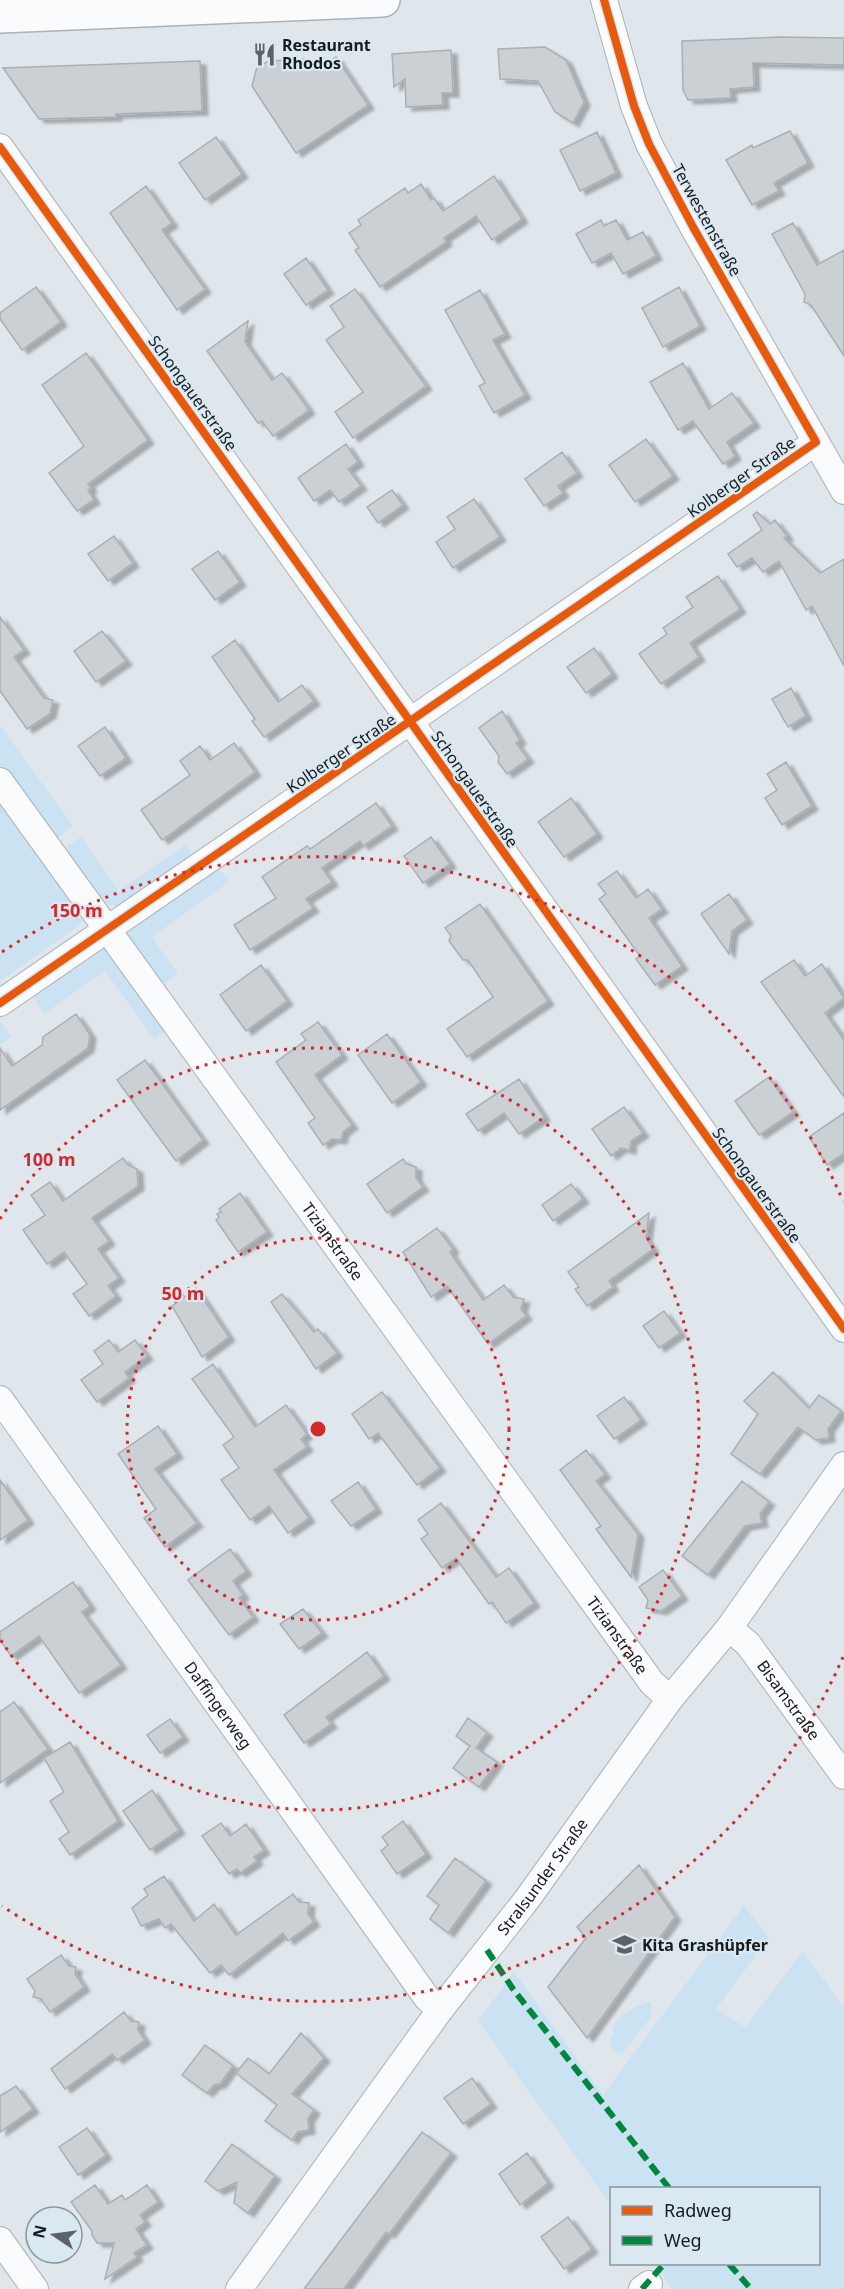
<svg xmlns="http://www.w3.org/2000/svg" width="844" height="2289" viewBox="0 0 844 2289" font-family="'Noto Sans',sans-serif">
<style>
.green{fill:#cbe2f2}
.building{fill:#cad0d4;stroke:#aaafb3;stroke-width:1.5;filter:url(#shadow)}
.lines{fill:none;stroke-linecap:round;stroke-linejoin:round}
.street-casing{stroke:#abb1b5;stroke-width:28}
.secondary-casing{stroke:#abb1b5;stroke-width:36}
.street{stroke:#fafbfc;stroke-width:26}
.secondary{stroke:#fafbfc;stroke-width:33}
.quiet{stroke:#00873e;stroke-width:6;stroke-dasharray:12 6;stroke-linecap:butt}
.cycleway-casing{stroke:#dae8f2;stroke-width:11}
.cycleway{stroke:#e8590c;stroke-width:8}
.ring{fill:none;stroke:#d62828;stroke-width:3;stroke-dasharray:3 6}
.labels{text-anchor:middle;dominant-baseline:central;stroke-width:4.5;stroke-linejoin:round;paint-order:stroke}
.poi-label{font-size:16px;font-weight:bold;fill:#161b1e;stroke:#dae8f2;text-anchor:start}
.street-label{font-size:16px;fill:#161b1e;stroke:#dae8f2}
.centre{fill:#d62828;stroke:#dae8f2;stroke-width:3}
.ring-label{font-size:18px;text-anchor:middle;font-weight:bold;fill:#d62828;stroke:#dae8f2;stroke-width:4.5;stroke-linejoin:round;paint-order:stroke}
</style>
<defs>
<filter id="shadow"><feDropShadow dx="6" dy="4" stdDeviation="1.5" flood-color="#0004"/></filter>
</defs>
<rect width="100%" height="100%" fill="#e0e7ec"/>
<path class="green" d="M0 725 73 826 53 841 0 766Z
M0 795 84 911 80 925 0 981Z
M81 837 119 891 186 844 195 858 118 907 96 901 59 851Z
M214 861 229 882 152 937 178 974 161 986 126 936 128 926Z
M102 947 111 951 170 1028 154 1039 105 971 44 1014 30 993Z
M0 1021 12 1036 0 1045Z
M744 1905 769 1938 716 2009 745 2027 803 1951 844 2008V2289H672L654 2264H818V2188H612L611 2205 478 2021 514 1972 603 2095Z
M651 2002 650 2018 622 2054C614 2052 611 2047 610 2038L614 2035 612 2028C618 2016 638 2003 651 2002Z"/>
<path class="building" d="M781 37 844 38V65L753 63 754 87 730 89 731 98 688 100 683 90 682 41Z
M545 47 566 60 584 102 573 123 555 112 538 81 500 79 498 49Z
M451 50 453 93H442L443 105 406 107 405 79 394 87 392 54Z
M336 57 368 105 296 153 252 86 257 67 269 61 308 59 316 71Z
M200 61 202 111 116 114V117L39 119 3 68Z
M790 131 808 163 774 183 779 191 752 205 726 160 752 145 753 148Z
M597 132 616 173 580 191 560 150Z
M216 137 242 174 205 200 179 163Z
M494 176 522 219 492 240 476 216 444 238 446 242 380 287 355 250 359 248 349 233 361 225 358 220 405 188 408 193 421 184 431 200 434 198 443 211Z
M146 186 172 223 162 230 205 289 177 310 110 213Z
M601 220 604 226 616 220 627 240 643 232 656 256 623 274 611 253 592 263 576 234Z
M793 223 817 265 844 250V356L811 305 804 302 805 294 772 234Z
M306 258 328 290 306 305 284 274Z
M36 287 61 322 22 350 0 319V313Z
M679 287 700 326 663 347 642 308Z
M355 289 426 386 353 438 335 412 363 392 326 340 344 327 330 306Z
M480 290 505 334 493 340 525 395 494 413 479 386 485 383 445 310Z
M248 321 245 342 272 380 282 373 309 410 273 436 262 421 258 423 207 351Z
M86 353 148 440 88 484 91 488 88 490 94 500 77 511 49 473 84 446 42 385Z
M683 363 709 409 732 393 754 423 727 442 735 456 723 464 693 421 678 430 650 382Z
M646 439 673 476 635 502 609 465Z
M346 444 358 462 348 469 361 486 339 502 330 490 314 501 298 478Z
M562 452 577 473 558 486 563 493 544 506 525 479Z
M392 490 403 505 378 523 367 507Z
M474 499 500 537 453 568 436 542 455 529 447 517Z
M757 512 770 524 775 520 787 536 784 538 820 573 844 559V666L812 606 806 610 779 561 763 572 752 558 737 567 728 554 762 530 753 515Z
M114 536 133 563 108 581 88 554Z
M218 551 240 582 215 600 192 569Z
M718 576 740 609 690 643 699 657 661 684 639 654 667 634 663 628 693 607 686 597Z
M0 617 24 650 14 657 44 698 53 700 50 714 27 729 0 691Z
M102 631 126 661 96 682 74 651Z
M235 640 278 702 302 685 314 701 264 737 252 721 255 719 212 657Z
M594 648 612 674 586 693 567 667Z
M791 688 806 716 788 727 772 699Z
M502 711 520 740 516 743 528 759 507 774 498 762 499 756 479 728Z
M105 727 126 758 100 776 78 746Z
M234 743 255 772 162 840 141 810 190 775 180 761 200 746 210 760Z
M786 762 812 806 782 825 765 798 777 790 767 774Z
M571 798 597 834 564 857 538 822Z
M376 803 392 826 363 846 360 841 322 868 332 882 306 899 313 908 250 950 234 925 276 898 262 877 307 846 310 849Z
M431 837 450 864 423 883 404 856Z
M617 871 636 898 648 889 662 909 649 918 682 966 655 985 636 959 640 956 599 899 606 894 598 884Z
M729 894 747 920 732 931 729 954 701 914Z
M480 904 548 1001 467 1057 447 1029 493 997 468 960H463L449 941 451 936 445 928Z
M794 960 805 976 822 964 844 998 825 1013 844 1040V1097L761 982Z
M261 965 287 1001 246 1031 220 995Z
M76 1014 90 1035 88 1048 0 1110V1048L12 1066 42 1045 43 1037Z
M318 1022 342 1055 315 1075 352 1125 343 1132 341 1140 332 1139 323 1145 308 1123 315 1118 276 1062 306 1040 301 1034Z
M387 1034 421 1082 392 1103 358 1055Z
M145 1060 203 1140 176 1161 117 1080Z
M769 1077 793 1112 759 1135 735 1101Z
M519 1079 544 1117 519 1134 504 1113 478 1131 466 1114Z
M624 1107 643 1133 631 1141 630 1150 621 1148 611 1156 592 1129Z
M844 1113V1153L827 1165 809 1137Z
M123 1158 128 1165 137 1169 138 1186 92 1218 109 1241 98 1249 119 1278 108 1286 116 1296 89 1316 73 1294 87 1284 64 1252 47 1264 23 1230 45 1215 31 1195 50 1182 63 1201Z
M403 1159 407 1164 416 1167V1178L423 1187 387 1213 367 1184Z
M571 1184 583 1199 553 1221 542 1205Z
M240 1193 267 1232 238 1252 216 1220 219 1217 217 1214 221 1212 219 1209Z
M649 1213 646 1238 653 1249 609 1281 613 1287 587 1306 575 1289 579 1287 568 1272Z
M437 1228 453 1249 450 1252 483 1300 504 1285 513 1297 524 1299 521 1309 526 1316 488 1344 447 1286 431 1297 403 1252Z
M196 1288 229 1337 202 1357 172 1306Z
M282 1294 314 1332 318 1329 337 1353 316 1369 271 1302Z
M664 1311 680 1333 659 1348 643 1326Z
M109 1340 118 1352 135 1340 147 1356 125 1372 129 1378 97 1402 81 1380 103 1364 94 1351Z
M213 1364 255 1427 286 1405 307 1434 301 1439 307 1447 274 1470 309 1518 288 1533 269 1506 250 1520 221 1480 239 1468 223 1445 234 1437 192 1379Z
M773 1372 809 1408 819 1395 841 1411 828 1429 829 1438 816 1440 798 1427 760 1474 731 1454 758 1414 744 1401Z
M382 1392 440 1468 417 1485 378 1433 369 1439 352 1414Z
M624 1397 641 1420 614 1439 597 1416Z
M158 1426 177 1454 155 1469 197 1523 165 1547 144 1518 156 1509 118 1454Z
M586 1450 605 1474 596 1481 638 1534 631 1577 596 1529 601 1526 560 1470Z
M0 1480 28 1520 0 1540Z
M742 1481 769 1502 760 1514 762 1523 745 1526 708 1575 682 1556Z
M358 1482 376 1509 351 1526 331 1501Z
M441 1503 496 1577 509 1568 534 1603 506 1623 492 1602 489 1604 456 1558 442 1568 421 1539 428 1534 418 1520Z
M230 1549 246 1571 233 1581 243 1595 239 1598 253 1617 229 1635 188 1580Z
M663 1570 682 1596 661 1611 646 1608 648 1600 639 1587Z
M73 1582 90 1606 82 1612 121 1665 79 1693 39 1636 11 1656 0 1640V1632Z
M303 1609 322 1633 299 1649 280 1624Z
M367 1652 384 1676 326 1717 331 1724 304 1743 284 1715Z
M14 1702 48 1749 0 1783V1712Z
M468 1718 487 1733 476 1748 497 1762 479 1787 453 1768 470 1746 456 1736Z
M170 1719 183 1737 160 1753 147 1735Z
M70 1742 118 1821 70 1855 59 1839 69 1832 50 1801 64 1792 44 1758Z
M152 1790 179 1830 150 1850 123 1811Z
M403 1821 426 1854 397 1874 381 1851 388 1845 382 1837Z
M221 1823 230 1836 246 1824 264 1850 254 1857 257 1861 240 1873 237 1869 229 1874 202 1836Z
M455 1858 486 1881 448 1933 430 1919 439 1905 427 1896Z
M639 1865 675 1917 587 2038 548 1987 586 1938 577 1927Z
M164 1876 194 1921 214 1904 236 1935 293 1894 299 1902 309 1903 308 1914 314 1922 288 1941 283 1933 229 1975 221 1965 210 1973 171 1924 165 1928 159 1919 141 1926 132 1908 148 1895 144 1889Z
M61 1955 69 1966 76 1967 75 1974 84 1987 50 2012 41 1999 33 1997 35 1991 27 1979Z
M124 2012 131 2021 139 2022 138 2030 145 2040 117 2060 112 2054 65 2089 51 2069Z
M301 2033 324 2058 292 2094 314 2110 308 2119 309 2130 298 2132 292 2140 265 2121 277 2105 236 2073 248 2058 269 2074Z
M205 2045 233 2066 220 2084 214 2085 207 2093 182 2075Z
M472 2078 491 2104 463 2124 444 2098Z
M16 2086 33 2109 0 2132V2096Z
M87 2128 106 2155 78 2175 59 2147Z
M422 2132 451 2153 389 2234 386 2232 344 2289H304Z
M232 2144 275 2176 248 2213 234 2203 237 2182 218 2191 205 2181Z
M527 2153 548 2183 520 2205 499 2174Z
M95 2185 108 2204 122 2195 125 2200 147 2185 158 2202 140 2215 145 2222 136 2229 147 2245 134 2253 137 2257 105 2279 114 2243H97L92 2235V2231L71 2202Z
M568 2217 592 2249 564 2269 541 2237Z"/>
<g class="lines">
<defs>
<g id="street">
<path d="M604 0 634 106 649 144 693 227 844 491"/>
<path d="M0 147 844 1329"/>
<path id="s1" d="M0 781 652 1683 670 1699"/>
<path d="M0 1003 816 442"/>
<path id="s2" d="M0 1399 427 1998 440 2010"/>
<path id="s3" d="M729 1628 748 1644 844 1776"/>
<path d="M0 2240 35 2289"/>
<path id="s4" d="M239 2289 440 2010 528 1898 670 1699 729 1628 844 1465"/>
<path d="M642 2289 649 2284"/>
</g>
<path id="secondary" d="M0 16 383 0"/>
</defs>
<use href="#street" class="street-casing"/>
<use href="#secondary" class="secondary-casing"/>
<use href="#street" class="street"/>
<use href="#secondary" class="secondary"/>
<path class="quiet" d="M487 1950 513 1989 669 2188
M729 2264 751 2289
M642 2289 664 2264"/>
<defs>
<path id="cycleway" d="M0 147 844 1329
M0 1003 816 442 693 227 649 144 634 106 604 0"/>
</defs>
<use href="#cycleway" class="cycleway-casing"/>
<use href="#cycleway" class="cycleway"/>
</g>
<g class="ring">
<circle cx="318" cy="1429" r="191"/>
<path d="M0 1219A381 381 0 1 1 0 1639"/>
<path d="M843 1657A572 572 0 0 1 2 1906M2 952A572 572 0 0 1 843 1201"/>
</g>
<defs>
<symbol id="restaurant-bare" viewBox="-9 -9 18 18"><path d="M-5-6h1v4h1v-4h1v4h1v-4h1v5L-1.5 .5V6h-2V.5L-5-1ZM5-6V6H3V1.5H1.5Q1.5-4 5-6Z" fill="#5d6266" stroke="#dae8f2" stroke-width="2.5" paint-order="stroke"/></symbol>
<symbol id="school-bare" viewBox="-9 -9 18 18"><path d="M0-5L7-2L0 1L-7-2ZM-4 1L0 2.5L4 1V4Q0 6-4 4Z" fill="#5d6266" stroke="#dae8f2" stroke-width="2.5" paint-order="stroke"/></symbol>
</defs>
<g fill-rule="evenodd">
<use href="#restaurant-bare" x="248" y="38" width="33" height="33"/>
<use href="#school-bare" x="608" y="1928" width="33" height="33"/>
</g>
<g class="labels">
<g class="poi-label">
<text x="282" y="45">Restaurant<tspan x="282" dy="18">Rhodos</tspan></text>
<text x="642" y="1945">Kita Grashüpfer</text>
</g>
<g class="street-label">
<text transform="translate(707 220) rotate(61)">Terwestenstraße</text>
<text transform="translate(193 393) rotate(54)">Schongauerstraße</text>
<text transform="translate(741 477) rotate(-35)">Kolberger Straße</text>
<text transform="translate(341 753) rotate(-34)">Kolberger Straße</text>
<text transform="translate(475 789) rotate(55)">Schongauerstraße</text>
<text transform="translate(757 1185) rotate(54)">Schongauerstraße</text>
<text stroke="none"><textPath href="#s1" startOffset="568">Tizianstraße</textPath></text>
<text stroke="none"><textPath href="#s1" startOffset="1054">Tizianstraße</textPath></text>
<text stroke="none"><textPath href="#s3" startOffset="94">Bisamstraße</textPath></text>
<text stroke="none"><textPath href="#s2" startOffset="376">Daffingerweg</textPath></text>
<text stroke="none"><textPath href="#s4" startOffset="512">Stralsunder Straße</textPath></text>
</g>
</g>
<circle cx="318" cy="1429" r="9" class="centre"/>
<g class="ring-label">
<text x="76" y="917">150 m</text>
<text x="49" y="1166">100 m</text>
<text x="183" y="1300">50 m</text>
</g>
<rect x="610" y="2187" width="210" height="78" fill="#dae8f2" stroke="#8c969d" stroke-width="1.5"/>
<rect x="622" y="2206" width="30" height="9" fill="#e8590c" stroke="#8c969d" stroke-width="1.5"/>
<text x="664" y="2217" font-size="18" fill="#161b1e">Radweg</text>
<rect x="622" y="2236" width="30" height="9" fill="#00873e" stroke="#8c969d" stroke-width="1.5"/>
<text x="664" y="2247" font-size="18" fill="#161b1e">Weg</text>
<g transform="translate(54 2235) rotate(283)"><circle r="28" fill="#dae8f2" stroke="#8c969d" stroke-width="1.5"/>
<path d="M0-4.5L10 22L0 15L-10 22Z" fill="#5d6266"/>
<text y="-9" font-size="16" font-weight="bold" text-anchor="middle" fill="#161b1e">N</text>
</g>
</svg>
